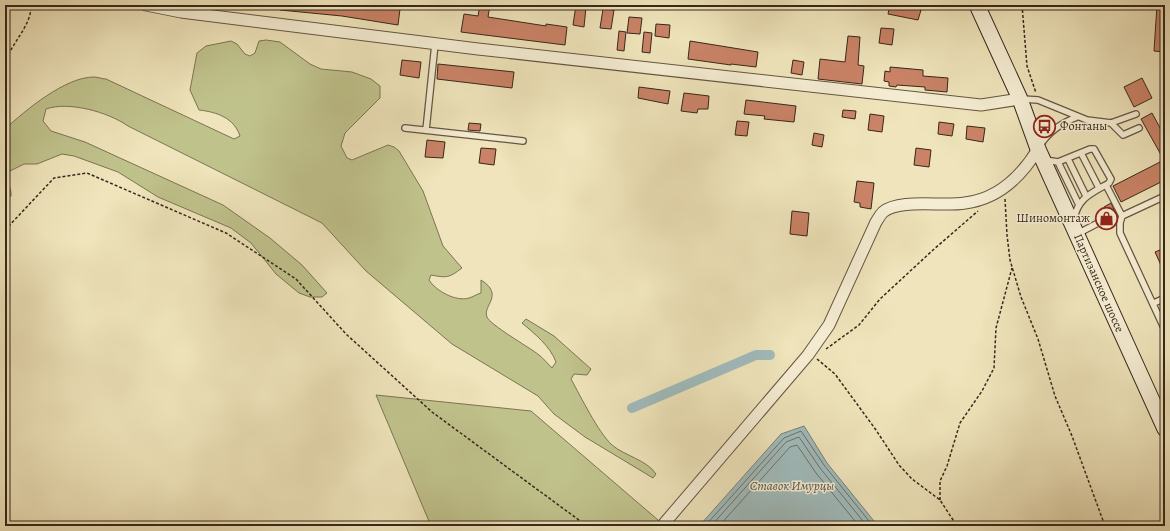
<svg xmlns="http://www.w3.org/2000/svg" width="1170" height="531" viewBox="0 0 1170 531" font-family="Alegreya,serif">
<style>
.green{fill:#c0c28c;stroke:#7c7453}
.water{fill:#a0bbbc;stroke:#76807b}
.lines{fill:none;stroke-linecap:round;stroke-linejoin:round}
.shore{stroke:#6c716b;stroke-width:1}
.canal{stroke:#a0bbbc;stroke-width:10}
.building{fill:#ca8367;stroke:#37271a}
.service-casing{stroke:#655642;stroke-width:8}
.minor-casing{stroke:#655642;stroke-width:13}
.secondary-casing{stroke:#37271a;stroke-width:17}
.path{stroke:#37271a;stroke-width:1.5;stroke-dasharray:3 2;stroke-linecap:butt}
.service{stroke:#f5edd3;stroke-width:5.5}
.minor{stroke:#f5edd3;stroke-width:11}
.secondary{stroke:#f5edd3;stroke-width:15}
.labels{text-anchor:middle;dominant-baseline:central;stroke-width:3;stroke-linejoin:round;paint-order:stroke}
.poi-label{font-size:12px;fill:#37271a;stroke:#f5edd3;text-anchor:start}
.street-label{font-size:12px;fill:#37271a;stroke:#f5edd3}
.water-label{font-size:13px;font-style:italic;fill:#56534b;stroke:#f5edd3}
</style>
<rect width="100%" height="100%" fill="#efe4bb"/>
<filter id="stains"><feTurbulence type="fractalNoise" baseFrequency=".005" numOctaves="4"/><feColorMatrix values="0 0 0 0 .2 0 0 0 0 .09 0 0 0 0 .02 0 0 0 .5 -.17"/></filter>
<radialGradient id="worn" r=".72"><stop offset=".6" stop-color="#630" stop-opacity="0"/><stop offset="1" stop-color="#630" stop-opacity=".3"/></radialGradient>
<path class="green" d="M266 40 280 42 310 64 321 69 352 72 371 79 380 86V98L345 133 341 146 347 158 352 160 388 145 394 147 399 151 423 191 443 246 462 268C449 278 447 278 431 275L429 280C436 291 456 302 469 298 473 297 477 294 481 293V280C505 295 482 306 487 317 490 325 529 347 539 355 544 359 548 364 552 368L556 362C550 346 535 334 522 323L526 319 554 336 591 369 587 375 574 374 571 379C581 397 598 432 612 445 625 456 647 460 656 474L653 478 585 437 554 414 538 396 452 344 366 271 322 223 128 126C108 112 69 101 46 109L43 121 51 131 85 142 223 205 270 238 302 265 327 293 322 297H310L299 293 276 274 251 243 231 228 158 197 118 172 74 156 62 154 37 164H24L6 173C5 182 12 187 11 196L5 200V129C26 110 65 77 94 77 98 77 102 79 106 79L234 139 240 136C234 118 217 112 199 110L190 90 197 53 206 46 231 41 237 44 245 54 250 56 255 53 259 41Z
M376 395 531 411 665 526H431Z"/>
<path class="water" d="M804 426 827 463 878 526H703L701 524 781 434Z"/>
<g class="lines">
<path class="shore" d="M705 526 784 438 801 431 824 465 873 526
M711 526 786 442 799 437 820 468 867 526
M719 526 790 447 797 445 816 473 859 526"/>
<path class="canal" d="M632 408 756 355H770"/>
</g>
<path class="building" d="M280 5H365L400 9 398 25 342 16 280 10Z
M480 5H490L488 17 546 26V24L567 27 565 45 461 32 464 14 478 16Z
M576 5 586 7 584 27 573 25Z
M890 5H904L921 10 918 20 888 14Z
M1157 5H1165L1164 52 1154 51Z
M603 9 614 10 611 29 600 28Z
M629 17 642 18 640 34 627 33Z
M656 24 670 25 669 38 655 36Z
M881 28 894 29 892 45 879 43Z
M619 31 626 32 624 51 617 50Z
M644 32 652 33 650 53 642 52Z
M848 36 860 37 858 65 864 66 862 84 818 79 820 59 845 62Z
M690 41 758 52 756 67 731 64V65L688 59Z
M402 60 421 62 419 78 400 75Z
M793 60 804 62 802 75 791 73Z
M438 64 514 72 512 88 437 79Z
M890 67 923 70V76L948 78 947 92 925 90V87L897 85 896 87 889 86V82L884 81 885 71 890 72Z
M1142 78 1152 98 1134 107 1124 87Z
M639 87 670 91 668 104 638 98Z
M684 93 709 96 708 109H698L697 113 681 111Z
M746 100 796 106 794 122 764 119 765 116 744 114Z
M843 110 856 111 855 119 842 117Z
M1152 113 1165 137V162L1141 119Z
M870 114 884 116 882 132 868 130Z
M737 121 749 122 747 136 735 135Z
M939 122 954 124 952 136 938 134Z
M469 123 481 124 480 131 468 130Z
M967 126 985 128 983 142 966 139Z
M814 133 824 135 822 147 812 145Z
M427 140 445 142 443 158 425 157Z
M481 148 496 149 494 165 479 163Z
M916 148 931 150 929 167 914 165Z
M1160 162 1165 172V180L1121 202 1113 186Z
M857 181 874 183 871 209 860 207V203L854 202Z
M1111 203 1117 216 1111 219 1104 207Z
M792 211 809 213 807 236 790 234Z
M1165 248V274L1155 252Z"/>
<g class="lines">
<defs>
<path id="service" d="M1022 99 1038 100 1087 120 1111 123 1136 114
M1111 123 1123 135 1139 128
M405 128 523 141
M426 130 435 44
M1039 147C1048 132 1061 123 1077 117
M1081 153 1099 188
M1068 159 1086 196
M1045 160 1058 162 1090 149H1094L1111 179 1109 183C1092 193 1077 198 1074 220
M1058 162 1079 205
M1106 185 1122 216
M1165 196 1122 216 1120 223V233L1165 330
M1077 234 1098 223
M1154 303 1165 298"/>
<path id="minor" d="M146 5 181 12 478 49 981 105 1020 99
M662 526 808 355 829 325 876 222C878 219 880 215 883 212 900 198 943 207 965 203 998 199 1021 177 1038 149"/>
<path id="secondary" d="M977 5 1020 99 1038 149 1165 429"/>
</defs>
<use href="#service" class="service-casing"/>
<use href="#minor" class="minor-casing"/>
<use href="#secondary" class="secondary-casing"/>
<path class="path" d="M1022 5 1027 66 1036 93
M5 64C10 44 32 26 31 5
M1005 199 1007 235 1010 260 1021 297 1038 339 1055 396 1072 436 1105 526
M5 230 54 178 87 173 226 233 296 279 346 334 432 412 587 526
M826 349 859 325 880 299 933 250 978 211
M817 359 835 374 876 430 899 465 912 479 940 500 957 526
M940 500V481L947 466 960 423 982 391 994 368 996 328 1012 268"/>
<use href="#service" class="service"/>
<use href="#minor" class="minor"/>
<use href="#secondary" class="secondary"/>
</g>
<defs>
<symbol id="bus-ring" viewBox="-11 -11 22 22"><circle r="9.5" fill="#f5edd3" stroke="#8f2418" stroke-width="1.5"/><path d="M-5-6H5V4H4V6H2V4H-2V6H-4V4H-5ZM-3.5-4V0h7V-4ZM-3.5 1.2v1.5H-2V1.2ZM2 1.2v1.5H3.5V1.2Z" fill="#8f2418"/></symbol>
<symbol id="shop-ring" viewBox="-11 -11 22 22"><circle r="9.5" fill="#f5edd3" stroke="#8f2418" stroke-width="1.5"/><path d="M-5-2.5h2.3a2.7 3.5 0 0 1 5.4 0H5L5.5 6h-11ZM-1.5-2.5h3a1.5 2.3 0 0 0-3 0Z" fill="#8f2418"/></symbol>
</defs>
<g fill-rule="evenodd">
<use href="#bus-ring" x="1032" y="114" width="25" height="25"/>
<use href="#shop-ring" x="1094" y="206" width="25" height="25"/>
</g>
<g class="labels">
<g class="poi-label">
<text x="1060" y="126">Фонтаны</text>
<text x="1090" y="218" text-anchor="end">Шиномонтаж</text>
</g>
<g class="street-label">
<text transform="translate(1099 283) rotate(66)">Партизанское шоссе</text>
</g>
<g class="water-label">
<text x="792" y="485">Ставок Имурцы</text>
</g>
</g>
<rect width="1170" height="531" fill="none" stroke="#efe4bb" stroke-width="20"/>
<rect x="6" y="6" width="1158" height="519" fill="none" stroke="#37271a" stroke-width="2"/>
<rect x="10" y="10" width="1150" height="511" fill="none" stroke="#37271a"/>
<rect width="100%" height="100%" filter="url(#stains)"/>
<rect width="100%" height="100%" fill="url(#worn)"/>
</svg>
